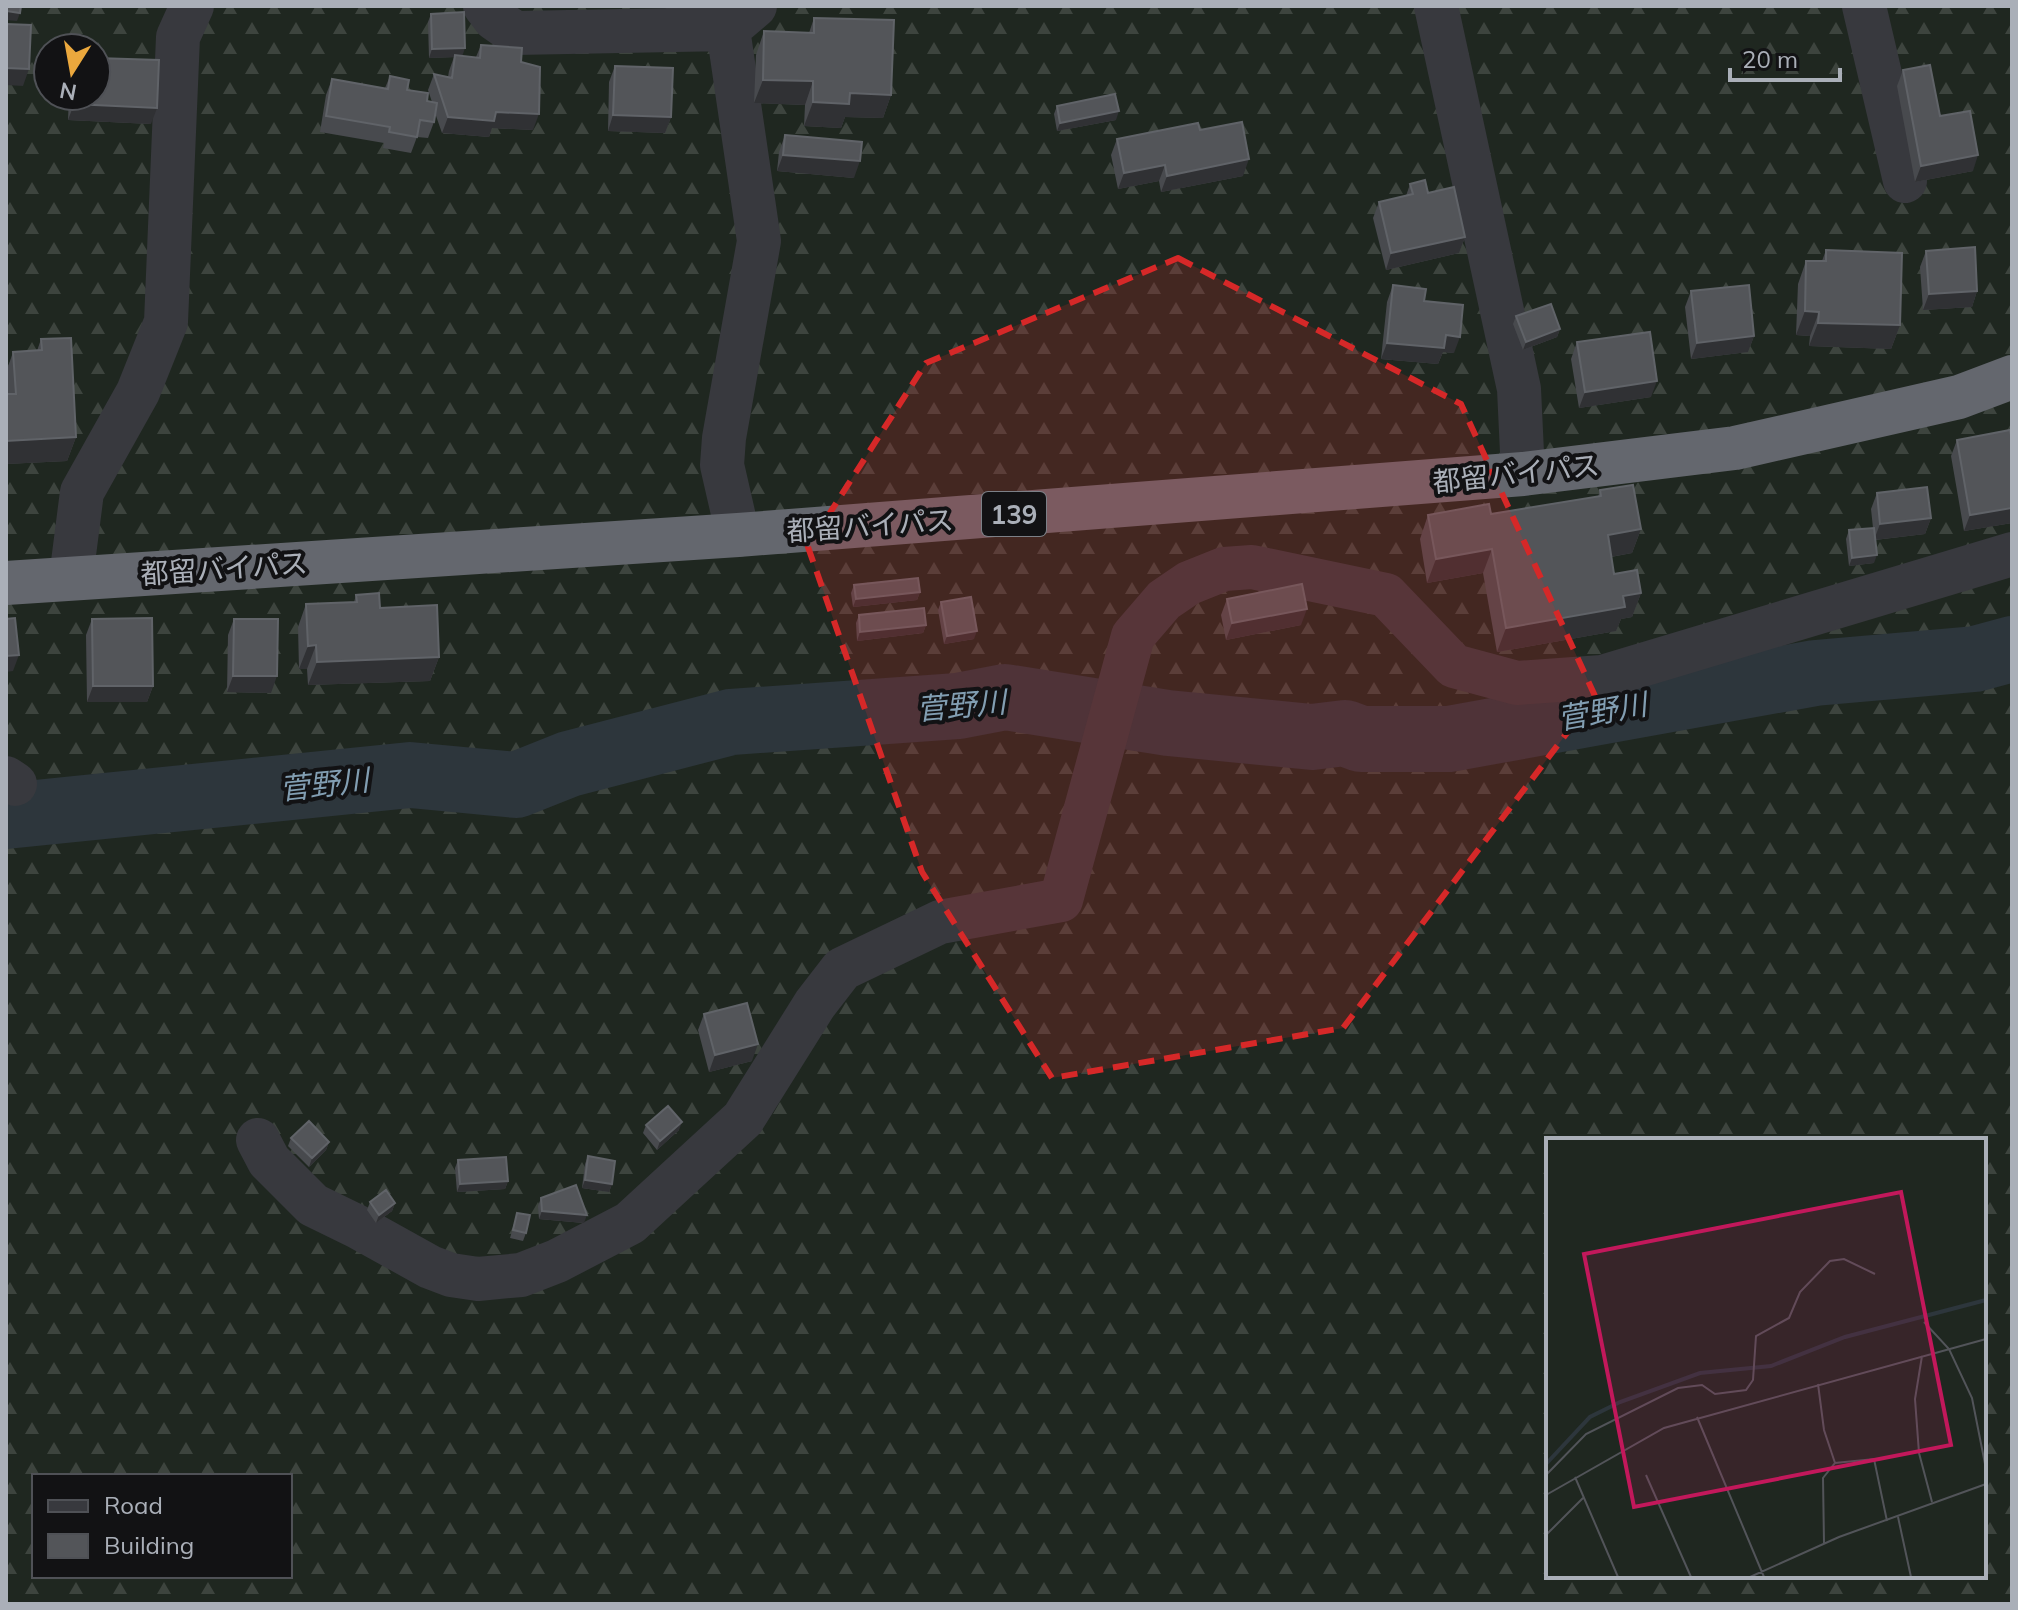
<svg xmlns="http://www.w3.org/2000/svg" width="2018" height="1610" viewBox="0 0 2018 1610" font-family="Mulish,'Noto Sans JP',sans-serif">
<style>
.forest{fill:url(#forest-firs);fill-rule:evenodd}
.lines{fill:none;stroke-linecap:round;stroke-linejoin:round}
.river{stroke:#2d363c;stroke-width:66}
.minor{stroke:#38393e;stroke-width:44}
.highway{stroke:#64676e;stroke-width:44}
.wall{fill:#484a4e}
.shaded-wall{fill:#303134}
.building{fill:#535559;stroke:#606368;stroke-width:2}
.marked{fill:#d62828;fill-opacity:0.2;stroke:#d62828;stroke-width:6;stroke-dasharray:16 10;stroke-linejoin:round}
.labels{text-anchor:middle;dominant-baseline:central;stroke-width:8;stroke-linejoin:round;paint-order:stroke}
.shield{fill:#121214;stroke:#7c8087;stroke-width:2}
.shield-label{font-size:26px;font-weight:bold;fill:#aaafb8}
.street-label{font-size:28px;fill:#aaafb8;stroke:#121214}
.water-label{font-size:30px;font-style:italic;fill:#829eb2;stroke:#121214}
.inset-river{fill:none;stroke:#2d363c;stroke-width:4}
.inset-road{fill:none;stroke:#525459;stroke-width:2}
.view{fill:#c2185b;fill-opacity:0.15;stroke:#c2185b;stroke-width:4}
.inset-edge{fill:none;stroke:#aaafb8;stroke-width:4}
</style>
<defs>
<pattern id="forest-firs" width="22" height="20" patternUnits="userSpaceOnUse" patternTransform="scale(2)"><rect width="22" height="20" fill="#1f2720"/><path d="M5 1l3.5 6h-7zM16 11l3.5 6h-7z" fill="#3d443e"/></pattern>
</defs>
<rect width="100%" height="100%" fill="#171719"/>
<path class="forest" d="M6 6H2012V1604H6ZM48 48H96V96H48ZM1548 1140H1984V1576H1548ZM34 1476H290V1576H34Z"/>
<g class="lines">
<path class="river" d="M6 816 410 775 516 785 569 764 731 722 958 706 1005 697 1168 723 1312 737 1345 733 1361 739H1449L1815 673 1975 659 2012 649"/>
<path class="minor" d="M485 6 495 19 515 33 728 29 755 6
M1436 6 1519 389 1523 474
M1864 6 1905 181
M728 29 759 241 724 438 722 465 738 535
M71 578 82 492 138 392 166 322 178 37 192 6
M6 778 15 784
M258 1140 269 1161 313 1205 358 1227 430 1267 451 1275 478 1279 521 1275 557 1261 630 1223 743 1119 815 1004 842 969 940 922 1061 900 1133 636 1164 600 1189 583 1224 569 1252 567 1386 595 1454 666 1517 683 1602 677 2012 554"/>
<path class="highway" d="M6 583 738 535 1523 474 1735 448 1959 397 2012 377"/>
</g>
<path class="wall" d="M431 14 463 56 476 57 481 45 521 62 533 130 492 128 489 137 442 133 435 113 434 122 428 138 417 137 411 153 383 148 384 143 320 132 326 95 332 79 385 88 390 76 407 90 427 101 432 102 428 90 434 74 448 77 449 71 454 57 429 58 428 22Z
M814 18 891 95 883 118 845 117 841 128 804 126 805 105 754 103 756 55 764 31 809 33Z
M615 66 671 117 665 133 608 131 609 82Z
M1903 70 1940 116 1973 171 1915 182 1897 86Z
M69 96H96L151 124 68 120Z
M1057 106 1116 120 1057 131 1054 114Z
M1200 130 1243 176 1161 192 1159 181 1118 189 1111 155 1117 139Z
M785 135 854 178 777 171 779 152Z
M1410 184 1465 237 1459 253 1386 270 1373 218 1379 202 1406 196Z
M1826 250 1900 325 1891 349 1809 346 1810 336 1796 335 1798 284 1806 261H1822Z
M1926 251 1977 291 1972 307 1923 310 1920 267Z
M1393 285 1454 353 1443 352 1438 364 1381 359 1387 302Z
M1691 291 1754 336 1748 352 1691 359 1685 307Z
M1516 316 1560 329 1557 337 1523 350 1513 324Z
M41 339 76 437 67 461 6 464V373L13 352 37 351Z
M1577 342 1651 397 1579 408 1571 359Z
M1957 440H2012V523L1964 531 1951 456Z
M1600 490 1641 529 1632 553 1611 557 1614 574 1641 593 1632 617 1621 619 1616 631 1497 652 1483 573 1427 583 1420 539 1428 515 1491 514 1598 497Z
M1877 493 1931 518 1925 534 1875 540 1874 563 1849 566 1846 539 1849 530 1873 528 1871 509Z
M854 585 920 592 917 600 853 607 851 593Z
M356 595 380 608 439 657 430 681 308 685 307 669H299L298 627 306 604 354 602Z
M1227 599 1301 625 1226 640 1221 615Z
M941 602 974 639 944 644 938 610Z
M859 615 926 625 923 633 857 641 856 623Z
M92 619 153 686 147 702H87L86 635Z
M234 619 271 693 227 692 228 635Z
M704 1014 752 1061 709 1072 698 1030Z
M646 1125 679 1130 657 1150 643 1133Z
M291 1138 329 1142 326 1150 309 1167 288 1146Z
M588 1156 612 1184 609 1192 582 1188 585 1164Z
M458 1160 508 1181 505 1189 457 1192 455 1168Z
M541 1198 584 1223 539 1219 538 1206Z
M370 1202 395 1203 392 1211 376 1223 367 1210Z
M517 1213 526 1233 523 1241 510 1238Z"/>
<path class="shaded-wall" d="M6 11 20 13 17 21 6 20Z
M465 48 462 57 429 58 432 49Z
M6 68 29 69 23 86 6 85Z
M763 80 813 81 805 105 754 103Z
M850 93 891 95 883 118 845 117 841 128 804 126 813 102Z
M74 104 157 108 151 124 68 120Z
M1119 111 1116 120 1057 131 1060 123Z
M496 112 539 114 533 130 492 128 489 137 442 133 448 117Z
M613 115 671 117 665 133 608 131Z
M783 155 860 161 854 178 777 171Z
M1978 155 1973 171 1915 182 1921 166Z
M1249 159 1243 176 1161 192 1167 176Z
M1165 165 1159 181 1118 189 1124 173Z
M1465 237 1459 253 1386 270 1391 253Z
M1977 291 1972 307 1923 310 1929 294Z
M1805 311 1819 312 1810 336 1796 335Z
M1818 323 1900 325 1891 349 1809 346Z
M1560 329 1557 337 1523 350 1526 342Z
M1446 335 1460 337 1454 353 1443 352 1438 364 1381 359 1387 343Z
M1754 336 1748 352 1691 359 1697 343Z
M1657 381 1651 397 1579 408 1585 392Z
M76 437 67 461 6 464V441Z
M2012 508V523L1964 531 1970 515Z
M1931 518 1925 534 1874 540 1880 524Z
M1641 529 1632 553 1599 559 1608 535Z
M1492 549 1483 573 1427 583 1436 559Z
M1877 555 1874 563 1849 566 1852 558Z
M920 592 917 600 853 607 856 599Z
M1641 593 1632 617 1621 619 1616 631 1497 652 1506 628 1623 596Z
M1307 609 1301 625 1226 640 1232 623Z
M926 625 923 633 857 641 860 632Z
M977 631 974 639 944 644 947 636Z
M316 645 307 669H299L308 646Z
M19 655 13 671 6 672V656Z
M439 657 430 681 308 685 317 662Z
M233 676H277L271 693 227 692Z
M93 686H153L147 702H87Z
M758 1044 752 1061 709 1072 715 1055Z
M682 1122 679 1130 657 1150 660 1141Z
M329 1142 326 1150 309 1167 312 1158Z
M585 1180 612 1184 609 1192 582 1188Z
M508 1181 505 1189 457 1192 460 1184Z
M395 1203 392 1211 376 1223 379 1215Z
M542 1211 587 1215 584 1223 539 1219Z"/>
<path class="building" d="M6 6H21L20 13 6 11Z
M464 12 465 48 432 49 431 14Z
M814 18 894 20 891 95 850 93 849 104 813 102V81L763 80 764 31 814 33Z
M6 24 31 25 29 69 6 68Z
M481 45 522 48 521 62 540 67 539 114 496 112 494 121 448 117 434 74 452 78 455 55 480 58Z
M96 58 159 60 157 108 74 104V96H96Z
M1930 65 1940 116 1970 111 1978 155 1921 166 1903 70Z
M615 66 673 68 671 117 613 115Z
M390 76 409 80 407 90 428 93 427 101 437 103 434 122 420 120 417 137 389 132 390 127 326 116 332 79 388 89Z
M1115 94 1119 111 1060 123 1057 106Z
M1242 122 1249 159 1167 176 1165 165 1124 173 1117 139 1198 123 1200 130Z
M785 135 862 142 860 161 783 155Z
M1425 180 1428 193 1454 187 1465 237 1391 253 1379 202 1413 194 1410 184Z
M1975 247 1977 291 1929 294 1926 251Z
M1826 250 1902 253 1900 325 1818 323 1819 312 1805 311 1806 261H1826Z
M1393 285 1426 289 1424 301 1463 305 1460 337 1446 335 1444 348 1387 343Z
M1749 285 1754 336 1697 343 1691 291Z
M1551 304 1560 329 1526 342 1516 316Z
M1650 332 1657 381 1585 392 1577 342Z
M71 338 76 437 6 441V394H16L13 352 42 350 41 339Z
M2010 430 2012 440V508L1970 515 1957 440Z
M1633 485 1641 529 1608 535 1614 574 1637 570 1641 593 1623 596 1625 607 1506 628 1492 549 1436 559 1428 515 1489 504 1491 514 1601 496 1600 490Z
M1927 487 1931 518 1880 524 1877 493Z
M1874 528 1877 555 1852 558 1849 530Z
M918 578 920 592 856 599 854 585Z
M1302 584 1307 609 1232 623 1227 599Z
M379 593 380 608 437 605 439 657 317 662 316 645 308 646 306 604 357 602 356 595Z
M971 597 977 631 947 636 941 602Z
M924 608 926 625 860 632 859 615Z
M15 618 19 655 6 656V619Z
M152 618 153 686H93L92 619Z
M234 619H278L277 676H233Z
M747 1003 758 1044 715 1055 704 1014Z
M668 1106 682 1122 660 1141 646 1125Z
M309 1121 329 1142 312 1158 291 1138Z
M588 1156 615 1161 612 1184 585 1180Z
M506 1157 508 1181 460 1184 458 1160Z
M576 1185 587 1215 542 1211 541 1198Z
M386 1190 395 1203 379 1215 370 1202Z
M517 1213 530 1215 526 1233 513 1230Z"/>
<path class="marked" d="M1178 258 1461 404 1595 696 1343 1028 1052 1078 922 872 808 547 926 363Z"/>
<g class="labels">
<rect class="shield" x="982" y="492" width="64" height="44" rx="6"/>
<g class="shield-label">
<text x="1014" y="514">139</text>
</g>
<g class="street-label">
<text transform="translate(1516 473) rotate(-6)">都留バイパス</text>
<text transform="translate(870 525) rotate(-4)">都留バイパス</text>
<text transform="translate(224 568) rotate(-4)">都留バイパス</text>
</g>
<g class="water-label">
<text transform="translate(961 705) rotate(-5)">菅野川</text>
<text transform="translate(1602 711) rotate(-10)">菅野川</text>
<text transform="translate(324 784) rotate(-6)">菅野川</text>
</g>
</g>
<g transform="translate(1546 1138)">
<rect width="440" height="440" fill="#171719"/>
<path d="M0 1H440V439H0Z" fill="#1f2720"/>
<path class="inset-river" d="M0 326 44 279 74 264 154 235 225 228 299 199 440 162"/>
<path class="inset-road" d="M378 184 403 211 426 260 440 331M376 218 369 261 373 315 386 364M272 246 278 292 289 325M151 279 218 439M0 337 40 296 132 250 156 247 169 256 200 252 207 242 210 198 243 180 254 154 284 123 298 121 329 136M100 337 145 439M29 339 72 439M0 357 118 290 440 201M352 379 365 439M0 397 37 360M278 405 277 340 289 325 328 321 341 383M204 439 293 399 440 346"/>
<path class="view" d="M355 54 405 307 88 369 38 116Z"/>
<rect width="440" height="440" class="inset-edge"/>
</g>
<rect width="2018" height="1610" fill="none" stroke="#aaafb8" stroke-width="16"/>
<rect x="32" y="1474" width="260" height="104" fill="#121214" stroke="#4f5156" stroke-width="2"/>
<rect x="48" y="1500" width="40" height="12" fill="#38393e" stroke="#4f5156" stroke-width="2"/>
<text x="104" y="1514" font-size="24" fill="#aaafb8">Road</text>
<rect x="48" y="1534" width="40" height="24" fill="#535559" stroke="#4f5156" stroke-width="2"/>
<text x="104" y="1554" font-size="24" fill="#aaafb8">Building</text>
<g transform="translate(72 72) rotate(191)"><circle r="38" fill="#121214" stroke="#4f5156" stroke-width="2"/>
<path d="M0-6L14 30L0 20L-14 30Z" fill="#eba83d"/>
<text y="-12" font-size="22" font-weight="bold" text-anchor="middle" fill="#aaafb8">N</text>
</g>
<path d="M1730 68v12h110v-12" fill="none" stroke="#aaafb8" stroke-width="4"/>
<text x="1742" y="68" font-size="24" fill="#aaafb8" stroke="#121214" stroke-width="6" paint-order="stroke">20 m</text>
</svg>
